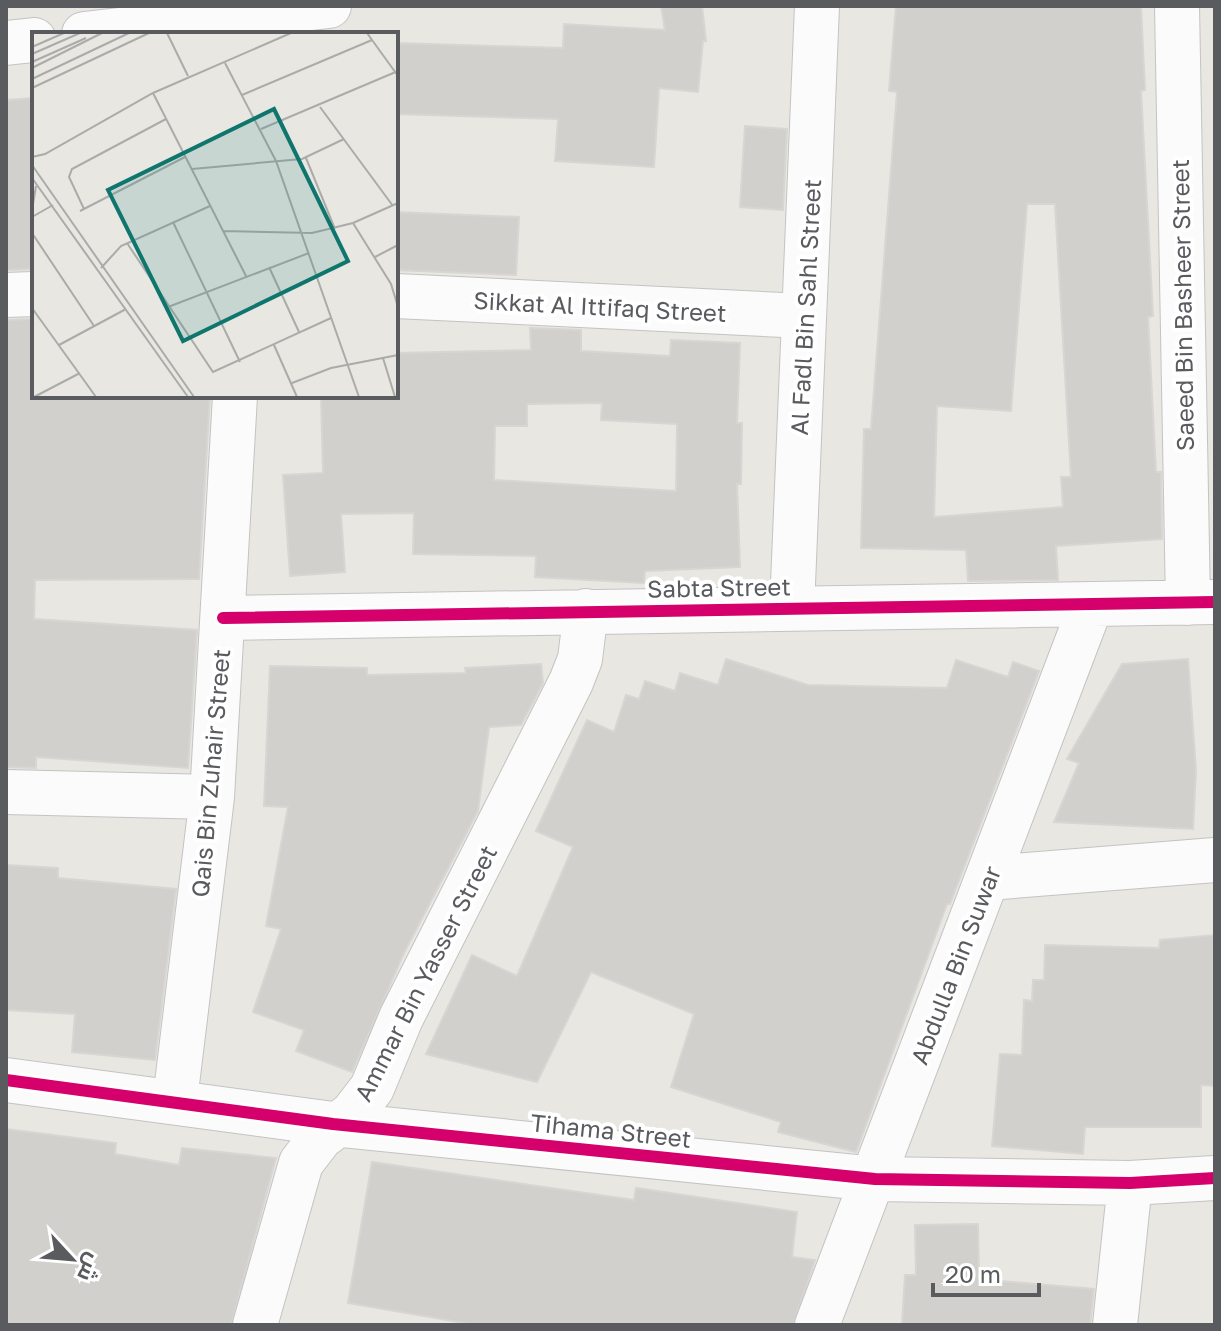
<svg xmlns="http://www.w3.org/2000/svg" width="1221" height="1331" viewBox="0 0 1221 1331" font-family="'Golos Text',Cairo,sans-serif">
<style>
.building{fill:#d1d0cd;stroke:#d7d6d2;stroke-width:2;fill-rule:evenodd}
.lines{fill:none;stroke-linecap:round;stroke-linejoin:round}
.minor-casing{stroke:#c4c3c3;stroke-width:46}
.minor{stroke:#fcfbfb;stroke-width:44}
.cycleway-casing{stroke:#fff;stroke-width:17}
.cycleway{stroke:#d6006c;stroke-width:12}
.labels{text-anchor:middle;dominant-baseline:central;stroke-width:8;stroke-linejoin:round;paint-order:stroke}
.street-label{font-size:24px;fill:#595b5f;stroke:#fff}
.inset-road{fill:none;stroke:#ababaa;stroke-width:2}
.view{fill:#0f766e;fill-opacity:0.15;stroke:#0f766e;stroke-width:4}
.inset-edge{fill:none;stroke:#595b5f;stroke-width:4}
</style>
<rect width="100%" height="100%" fill="#e8e7e2"/>
<path class="building" d="M661 6H702L706 41H703L698 92 659 88 654 167 555 161 558 119 396 114V43L563 48 564 24 665 30Z
M896 6H1141L1145 90 1141 91 1153 316 1148 317 1156 472H1161L1162 539 1056 546 1058 580 968 581 966 550 861 548 864 429H871L897 92 889 91ZM1027 204H1055L1071 477H1061L1063 507 934 517 937 406 1011 411Z
M34 98V269L6 270V100Z
M745 126 787 129 783 210 740 207Z
M396 212 519 217 516 275 396 270Z
M34 319V396H210L199 579 35 580 34 619 197 630 188 768 36 757V768L6 767V320Z
M530 328 581 330V351L670 356 671 340 740 343 737 423H742L741 484H737L740 567 645 571 644 583 535 577 536 556 413 554 414 513 341 514 345 572 290 576 283 475 323 473 321 396H396V353L531 350ZM602 403 601 420 677 424 676 491 494 480 495 426H527V404Z
M726 659 808 685 947 688 956 660 1008 677 1013 662 1039 671 950 904H947L856 1152 778 1132 781 1122 671 1087 694 1014 591 972 537 1082 426 1054 472 955 517 976 573 847 536 831 587 720 614 732 626 695 639 699 645 681 675 691 680 673 718 685Z
M1188 659 1196 770 1193 829 1054 822 1079 763 1067 759 1122 664Z
M541 664 543 683 521 725 489 727 478 811 404 953 352 1072 296 1051 304 1030 253 1012 281 929 266 926 288 807 264 806 270 666 367 668V675L466 673 465 668Z
M6 865 58 868V878L176 889 155 1060 72 1052 75 1014 6 1010Z
M1215 935V1086L1201 1085V1127H1085L1083 1154 992 1146 1000 1054 1022 1055 1024 1000 1032 1001 1033 980H1044L1045 945 1159 948 1160 940Z
M6 1129 116 1143 115 1154 179 1165 182 1148 276 1158 231 1325H6Z
M372 1162 634 1200 636 1188 797 1212 792 1257 815 1260 793 1325H476L348 1303Z
M978 1224 979 1279 1094 1289 1090 1325H902L905 1275H916L915 1225Z"/>
<g class="lines">
<defs>
<path id="minor" d="M1177 6 1188 603
M84 34 329 6
M6 43 34 40
M6 295 34 294
M396 296 804 316
M792 608 817 6
M223 618 1215 602
M6 792 212 797
M988 878 1215 860
M6 1080 333 1124 875 1179 1130 1183 1215 1178
M175 1100 212 797 235 396
M255 1325 301 1163 321 1137 352 1114 372 1088 401 1018 571 682 580 659 586 611
M817 1325 1091 605
M1115 1325 1130 1183"/>
</defs>
<use href="#minor" class="minor-casing"/>
<use href="#minor" class="minor"/>
<defs>
<path id="cycleway" d="M223 618 1215 602
M6 1080 333 1124 875 1179 1130 1183 1215 1178"/>
</defs>
<use href="#cycleway" class="cycleway-casing"/>
<use href="#cycleway" class="cycleway"/>
</g>
<g class="labels">
<g class="street-label">
<text transform="translate(1182 305) rotate(-91)">Saeed Bin Basheer Street</text>
<text transform="translate(600 306) rotate(3)">Sikkat Al Ittifaq Street</text>
<text transform="translate(805 307) rotate(-87)">Al Fadl Bin Sahl Street</text>
<text transform="translate(719 587) rotate(-1)">Sabta Street</text>
<text transform="translate(210 773) rotate(-85)">Qais Bin Zuhair Street</text>
<text transform="translate(955 965) rotate(-69)">Abdulla Bin Suwar</text>
<text transform="translate(425 973) rotate(-63)">Ammar Bin Yasser Street</text>
<text transform="translate(611 1130) rotate(6)">Tihama Street</text>
</g>
</g>
<g transform="translate(32 32)">
<rect width="366" height="366" fill="#e8e7e2"/>
<path class="inset-road" d="M135 1 156 44M335 1 366 44M0 15 32 1M0 22 48 1M0 30 54 6M193 31 244 129 327 365M0 36 70 1M0 47 97 1M0 56 117 1M121 61 214 244M210 63 340 8M288 75 361 174M229 97 366 39M0 125 13 122 121 61 259 1M274 126 303 197M0 133 162 365M160 137 270 127 312 107M0 146 156 365M52 177 37 145 40 137 134 87M0 178 4 154M48 179 153 125M0 185 21 173M141 190 208 330M321 191 359 252 366 275M191 199 280 201 321 191 366 171M0 201 62 294M95 211 181 340 299 286M343 225 366 213M237 235 267 300M69 236 89 214 178 174M136 275 277 221M0 276 64 365M27 313 94 277M242 313 265 365M351 326 363 365M260 351 299 336 366 323M2 365 48 341"/>
<path class="view" d="M242 77 316 229 151 309 76 158Z"/>
<rect width="366" height="366" class="inset-edge"/>
</g>
<rect width="1221" height="1331" fill="none" stroke="#595b5f" stroke-width="16"/>
<g transform="translate(72 1259) rotate(116)" stroke="#ffffff" stroke-width="6" paint-order="stroke">
<path d="M0-6L14 30L0 20L-14 30Z" fill="#595b5f"/>
<text y="-12" font-size="22" font-weight="bold" text-anchor="middle" fill="#595b5f">ش</text>
</g>
<path d="M933 1283v12h106v-12" fill="none" stroke="#595b5f" stroke-width="4"/>
<text x="945" y="1283" font-size="24" fill="#595b5f" stroke="#ffffff" stroke-width="6" paint-order="stroke">20 m</text>
</svg>
